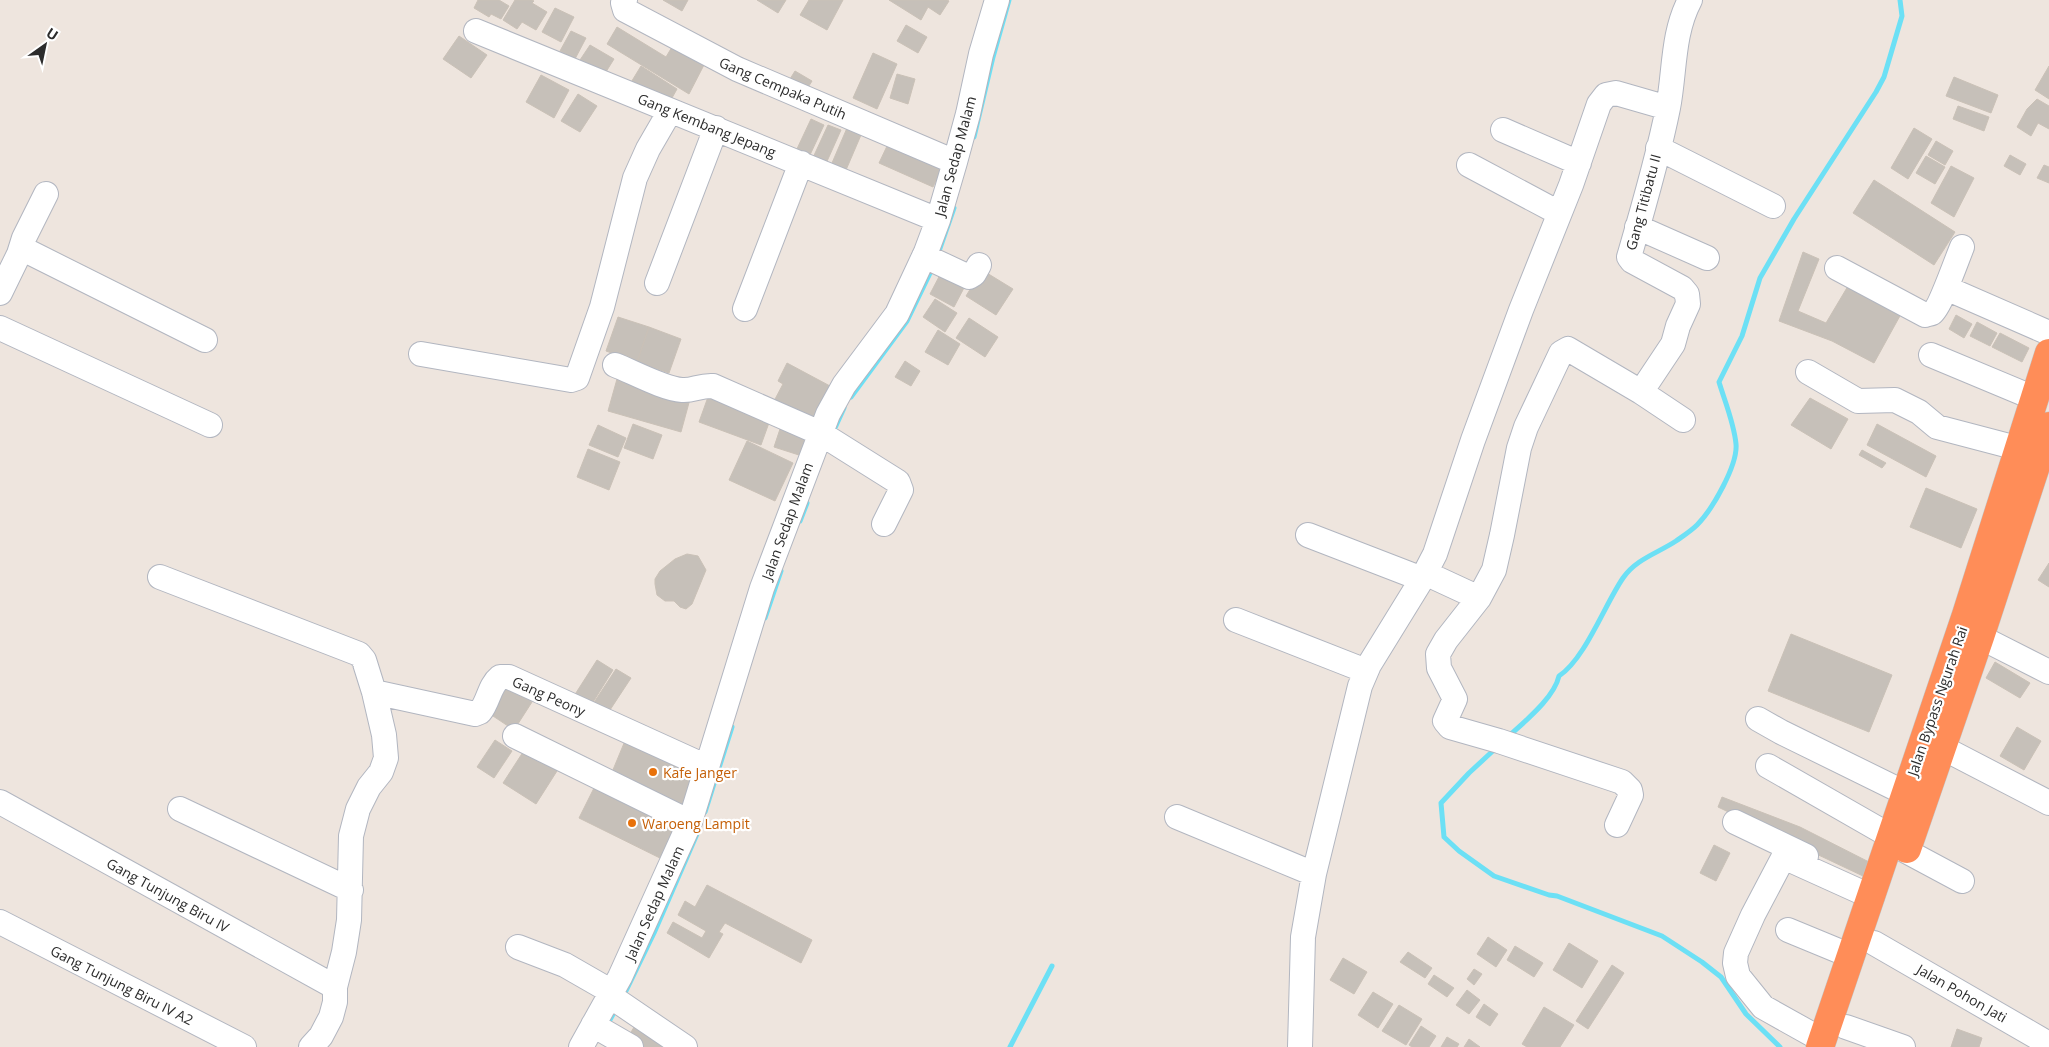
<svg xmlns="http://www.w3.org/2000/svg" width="2049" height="1047" viewBox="0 0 2049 1047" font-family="'Open Sans',sans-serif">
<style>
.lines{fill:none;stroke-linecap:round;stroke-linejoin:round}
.stream{stroke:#6ce0f5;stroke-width:5}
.building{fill:#c6c0b9;stroke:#cac1b7}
.minor-casing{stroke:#b2b6c0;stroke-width:26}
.highway-casing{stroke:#c4c4c4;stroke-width:29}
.minor{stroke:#fff;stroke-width:24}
.highway{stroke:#ff8d58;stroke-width:28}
.food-dot{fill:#e8710a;stroke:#fff;stroke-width:2}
.labels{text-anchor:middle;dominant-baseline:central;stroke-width:4.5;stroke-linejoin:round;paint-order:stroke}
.street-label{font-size:14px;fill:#2c2c2c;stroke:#fff}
.food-label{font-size:14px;fill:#c56008;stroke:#fff;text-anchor:start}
</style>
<rect width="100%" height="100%" fill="#eee5de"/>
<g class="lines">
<path class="stream" d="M974 137 993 57 1009 0
M938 254 954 208
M851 397 907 321 933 267
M834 430 844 408
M800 521 807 503
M765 618 781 571
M1508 737C1525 721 1554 698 1559 676 1585 659 1605 604 1623 578 1636 559 1658 553 1676 541 1683 536 1691 531 1697 525 1712 510 1738 465 1736 444 1734 423 1725 402 1719 382L1742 336 1760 278 1794 219 1876 92 1884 77 1902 16 1900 0
M1496 748 1469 773 1441 803 1444 837 1459 851 1494 876 1549 895 1557 896 1662 936 1702 962 1721 977 1746 1014 1780 1047
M705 812 732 727
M623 997 654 933 697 834
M607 1025 616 1009
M1010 1047 1052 966"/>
</g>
<path class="building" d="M478 0H499L509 6 501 19 491 14 489 17 474 8Z
M515 0H532L534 1 532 3 547 12 536 30 522 22 517 29 503 20Z
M663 0H688L682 11Z
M757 0H786L778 13Z
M809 0H843L827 30 800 15Z
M889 0H947L949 1 940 15 928 7 921 20Z
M555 8 574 17 561 42 542 32Z
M906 25 927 37 918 53 897 41Z
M617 27 666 57 675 42 706 61 689 94 607 44Z
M571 31 586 38 575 59 560 51Z
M459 36 487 55 471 78 443 59Z
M590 45 614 59 604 75 580 60Z
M873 53 897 64 877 109 853 98Z
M641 66 677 89 668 105 630 84Z
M2049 66V99L2035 90Z
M795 71 812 81 807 89 790 79Z
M897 74 915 79 908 104 890 98Z
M541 75 569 90 554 118 526 102Z
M1954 77 1998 95 1991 113 1946 96Z
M578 94 597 106 580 132 561 121Z
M2037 99 2049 106V129L2038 123 2031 136 2017 127 2027 109Z
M1958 106 1989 117 1984 131 1953 119Z
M811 119 824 125 809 157 796 151Z
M828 125 841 130 824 168 811 162Z
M847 128 861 135 843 177 829 170Z
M1914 128 1932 139 1908 179 1891 168Z
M1936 141 1953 151 1945 165 1928 155Z
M888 144 942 168 933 187 879 163Z
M2010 155 2026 164 2020 175 2004 166Z
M1926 156 1945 167 1935 184 1916 173Z
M2044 165 2049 167V183L2037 178Z
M1951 166 1974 178 1954 217 1931 203Z
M1874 180 1955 232 1934 265 1853 213Z
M1803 252 1819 259 1798 311 1826 323 1848 286 1901 314 1874 363 1832 341 1779 321Z
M982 270 1013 289 996 315 966 296Z
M942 271 966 284 954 307 930 294Z
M935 299 957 313 945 332 923 317Z
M1956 315 1972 324 1964 338 1949 329Z
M618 317 649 327 637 362 606 351Z
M969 318 998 337 985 357 956 338Z
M1977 322 1997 333 1990 346 1970 336Z
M649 327 681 339 669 373 637 362Z
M938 330 960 344 948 365 925 352Z
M2000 333 2029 348 2022 362 1992 347Z
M905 361 920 371 911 386 895 377Z
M787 363 830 386 811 424 773 403 783 384 778 381Z
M617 379 690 399 681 432 608 411Z
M708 397 770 420 761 445 699 422Z
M1810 398 1848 419 1831 449 1791 425Z
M782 423 810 432 802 456 774 447Z
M633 424 662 435 653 459 624 448Z
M1877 424 1936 456 1926 477 1867 445Z
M598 425 626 438 618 457 589 445Z
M747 441 793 463 775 501 729 480Z
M588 449 620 462 609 490 577 477Z
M1862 450 1886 463 1882 468 1859 455Z
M1926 488 1977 509 1961 548 1910 527Z
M687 554 698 556 706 570 692 604 686 609 680 607 674 601H665L657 595 655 584V579L660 571 675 559Z
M2049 563V587L2038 580Z
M1791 634 1892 675 1869 732 1768 691Z
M597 660 613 670 590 707 574 696Z
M1995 662 2030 683 2020 698 1986 678Z
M616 669 631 678 608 713 593 704Z
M507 686 532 702 514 730 490 714Z
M2017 727 2041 741 2024 770 2000 756Z
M627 736 696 767 682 813 610 777Z
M495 740 512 751 494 778 477 767Z
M525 749 557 771 536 804 503 783Z
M596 784 684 827 668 862 579 818Z
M1722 797 1800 827 1791 842 1718 807Z
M1800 827 1869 862 1863 876 1791 842Z
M1714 845 1730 853 1716 881 1700 873Z
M707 885 812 940 801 963 725 923 719 932 723 934 709 958 667 933 673 922 702 938 706 931 678 915 685 901 695 907Z
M1488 937 1507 950 1496 967 1477 954Z
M1569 943 1598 961 1582 988 1553 970Z
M1515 946 1543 963 1534 977 1507 960Z
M1408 952 1432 968 1425 978 1400 962Z
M1343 958 1367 972 1354 994 1330 980Z
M1612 965 1624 973 1588 1029 1576 1021Z
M1474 969 1482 974 1474 985 1467 979Z
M1434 975 1454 988 1447 997 1428 984Z
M1467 990 1480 1000 1469 1014 1456 1005Z
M1373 992 1393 1004 1378 1028 1358 1015Z
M1484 1004 1498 1014 1490 1026 1476 1017Z
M1399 1005 1422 1019 1406 1045 1382 1031Z
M1544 1007 1574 1025 1560 1047H1527L1522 1044Z
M637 1022 675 1047H639L627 1039Z
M1421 1026 1436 1036 1429 1047H1412L1409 1045Z
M1957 1029 1982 1038 1979 1047H1951Z
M1447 1037 1459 1044 1457 1047H1441Z
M1469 1039 1480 1047H1464Z"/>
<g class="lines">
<defs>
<path id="minor" d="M625 0 623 3 625 10 737 69 955 162
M476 31 938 220
M1503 130 1579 163
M1658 148 1773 206
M1469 165 1559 213
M1637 227 1707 258
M19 254 24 238 46 194
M924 256 969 277 974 274 979 265
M1837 268 1925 315C1927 314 1930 314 1932 313 1940 308 1957 259 1962 247
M657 283 716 128
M1946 288 2049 333
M0 293 19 254 29 252 205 340
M745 309 801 163
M0 328 210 425
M421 354 571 380 577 378 602 307 635 178 648 149 670 111
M1931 355 2034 398
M615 365C633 372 664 389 682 390 693 391 700 385 713 386L820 433 898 482 901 490 884 524
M1808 372 1858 401 1895 400 1919 412 1937 427 2017 448
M1641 392 1673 344 1678 326 1688 304 1687 294 1682 288 1632 261 1629 257C1643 209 1658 158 1668 108 1675 72 1672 34 1690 0
M1308 535 1422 579
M1425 573 1479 598
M160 577 359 654 364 660 374 692 384 735 386 758 381 772 369 787 358 809 351 836 349 920 344 952 335 987V1002L331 1017 321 1036 311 1047
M1236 620 1366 671
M1980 637 2049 672
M374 692 475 714 480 712C489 701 489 686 500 677H509L707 767
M1758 719 1781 732 1905 793
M515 736 690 822
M1941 747 2049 803
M1768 766 1892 837
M0 802 335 987
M180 809 351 890
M1177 817 1314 874
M1735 822 1806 856
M1617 825 1631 795 1630 790 1622 782 1499 741 1450 727 1445 721 1455 699 1439 668 1438 654 1446 640 1479 598 1494 570 1502 535 1519 448 1526 427 1561 353 1568 349 1641 392 1683 420
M1906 851 1962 881
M0 922 244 1047
M1788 930 1851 956
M1874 943 2049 1044
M518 947 565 965 612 992
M610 996 685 1047
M593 1025 631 1047
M1846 1027 1903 1047
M1822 1040 1763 1007 1738 976 1735 963 1736 953 1753 915 1783 858 1788 859 1872 897
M581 1047 620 977 690 822 762 588 828 414 844 385 897 314 926 252 938 220 955 162 968 114 981 54 997 0
M1300 1047 1303 937 1314 874 1360 686 1369 665 1422 579 1435 554 1473 440 1521 310 1571 185 1599 104 1606 95 1616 93 1668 108"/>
<path id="highway" d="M1907 849 1980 637 2049 426
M1820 1047 1966 615 2049 353"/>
</defs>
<use href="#minor" class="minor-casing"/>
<use href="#highway" class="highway-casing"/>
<use href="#minor" class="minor"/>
<use href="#highway" class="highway"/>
</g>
<g class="food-dot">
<circle cx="653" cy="772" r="5"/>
<circle cx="632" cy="823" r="5"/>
</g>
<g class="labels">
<g class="street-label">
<text transform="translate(783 88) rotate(23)">Gang Cempaka Putih</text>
<text transform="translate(707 125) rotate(22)">Gang Kembang Jepang</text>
<text transform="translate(955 156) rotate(-75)">Jalan Sedap Malam</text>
<text transform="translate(1643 202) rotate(-75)">Gang Titibatu II</text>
<text transform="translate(787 521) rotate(-70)">Jalan Sedap Malam</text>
<text transform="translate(549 696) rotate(24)">Gang Peony</text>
<text transform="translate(1937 701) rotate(-71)">Jalan Bypass Ngurah Rai</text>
<text transform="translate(168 895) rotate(29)">Gang Tunjung Biru IV</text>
<text transform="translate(654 903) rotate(-66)">Jalan Sedap Malam</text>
<text transform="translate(122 985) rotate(27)">Gang Tunjung Biru IV A2</text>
<text transform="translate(1962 993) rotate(30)">Jalan Pohon Jati</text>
</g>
<g class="food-label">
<text x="663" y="772">Kafe Janger</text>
<text x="642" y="823">Waroeng Lampit</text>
</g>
</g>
<g transform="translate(45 45) rotate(33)" stroke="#ffffff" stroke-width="4" paint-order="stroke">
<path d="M0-4L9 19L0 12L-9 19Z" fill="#2c2c2c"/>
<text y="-8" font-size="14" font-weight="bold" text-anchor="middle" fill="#2c2c2c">U</text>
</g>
</svg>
